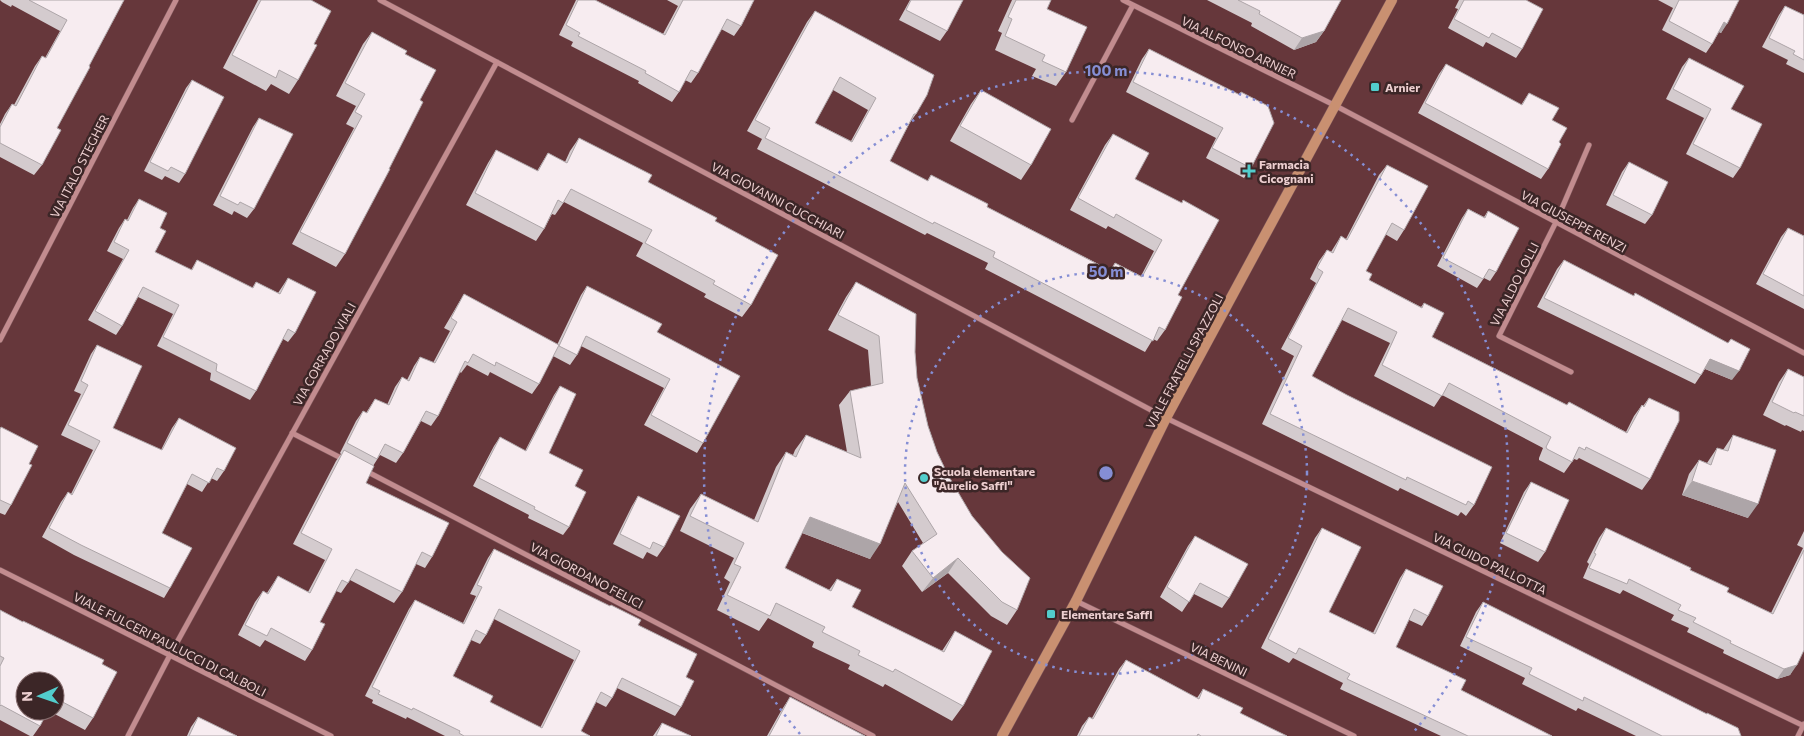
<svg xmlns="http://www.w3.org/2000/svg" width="1804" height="736" viewBox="0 0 1804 736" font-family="Commissioner,sans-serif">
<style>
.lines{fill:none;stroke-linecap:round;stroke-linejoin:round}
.street-casing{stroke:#7d565a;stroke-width:6}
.secondary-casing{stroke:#7d565a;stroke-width:11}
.street{stroke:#c28c8f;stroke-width:5}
.secondary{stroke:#c99071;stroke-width:10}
.wall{fill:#d4cbce;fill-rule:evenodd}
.shaded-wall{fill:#ada5a8}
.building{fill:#f7ecf0;stroke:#ada5a8;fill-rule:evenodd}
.ring{fill:none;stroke:#858ed4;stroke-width:2.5;stroke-dasharray:2.5 5}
.poi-dot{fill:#52cdcc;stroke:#3c2627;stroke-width:2}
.labels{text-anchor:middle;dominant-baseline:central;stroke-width:5;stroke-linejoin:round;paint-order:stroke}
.street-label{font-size:12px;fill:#edcfd0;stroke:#3c2627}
.poi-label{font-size:12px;font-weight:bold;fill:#edcfd0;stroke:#3c2627;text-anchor:start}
.centre{fill:#858ed4;stroke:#3c2627;stroke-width:2.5}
.ring-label{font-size:15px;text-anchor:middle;font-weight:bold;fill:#858ed4;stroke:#3c2627;stroke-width:5;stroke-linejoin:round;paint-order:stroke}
</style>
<rect width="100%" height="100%" fill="#66373b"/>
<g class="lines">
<defs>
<path id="street" d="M380 0 1166 418 1804 726
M1123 0 1336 106 1804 353
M1072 120 1133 5
M0 340 176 0
M1571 372 1499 336 1556 222 1589 145
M292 433 343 459
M366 471 873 736
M0 570 331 736
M1076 601 1354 736
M128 736 170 655 497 62
M1798 736 1804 724"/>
<path id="secondary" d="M1002 736 1076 601 1166 418 1392 0"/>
</defs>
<use href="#street" class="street-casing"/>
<use href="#secondary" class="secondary-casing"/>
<use href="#street" class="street"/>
<use href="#secondary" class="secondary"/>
</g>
<path class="wall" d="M0 0H124L89 66 57 128 42 165 34 175 0 157V124L5 114 12 104 14 105 35 66 42 56 45 58 60 31 12 5 11 7 2 2Z
M258 0H311L314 44 298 80 289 94 271 84 266 91 223 68Z
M576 0H595L663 34 678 6 667 0H754L741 26 734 36 721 29 698 73 691 83 685 80 679 92 672 102 638 83 639 81 571 46 573 42 559 35Z
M910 0H963L947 31 940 41 899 20Z
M1012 0H1051L1047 9 1066 72 1056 86 1032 76 1036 69 995 50 1002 33 998 31Z
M1207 0H1341L1324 31 1316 42 1294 50 1251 26 1252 23Z
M1459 0H1526L1522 49 1516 58 1486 42 1483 47 1448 28 1458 9 1455 8Z
M1658 0H1739L1721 33 1719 32 1712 44 1706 53 1662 30 1673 8Z
M1785 6 1804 15V73L1786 64 1788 60 1762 47 1779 15Z
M815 11 916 114 909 124 890 161 927 181 931 175 987 207 1110 270 1115 263 1141 276 1154 251 1108 226 1106 229 1070 210 1105 145 1113 134 1135 179 1181 203 1183 200 1178 295 1165 330 1157 341 1153 339 1145 352 985 269 988 263 927 233 925 235 757 149 762 139 747 131 807 22ZM833 90 868 110 851 141 815 123Z
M372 32 405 54 420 100 345 254 336 267 292 244 354 128 346 124 356 106 336 96 363 44Z
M1149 49 1239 95 1241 92 1251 168 1244 178 1206 158 1216 138 1126 92 1142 59Z
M1689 58 1731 109 1740 168 1733 178 1686 154 1704 118 1666 99 1682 67Z
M1446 64 1521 105 1529 93 1552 120 1559 142 1548 169 1541 179 1418 113 1439 74Z
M192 80 185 174 179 183 165 176 162 180 144 171 186 88Z
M981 90 1031 165 1021 180 950 141 971 104Z
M259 118 254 209 247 218 234 211 232 215 213 205 253 127Z
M579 138 648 182 715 221 751 305 742 317 704 297 706 294 636 256 643 243 564 202 555 215 552 214 544 229 536 241 466 205 488 163 496 150 537 171 548 153 565 162 570 151Z
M1629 162 1652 215 1645 224 1606 205 1622 172Z
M1387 165 1404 230 1397 241 1385 234 1366 271 1369 280 1421 307 1424 303 1432 337 1567 405 1569 402 1626 432 1634 416 1642 405 1643 406 1649 398 1650 479 1642 490 1579 458 1577 460 1574 459 1564 473 1539 460V458L1543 448 1442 395 1434 407 1374 376 1390 343 1342 320 1312 376 1474 505 1466 516 1461 512 1458 516 1400 488 1398 491 1262 424 1294 356 1281 349 1316 283 1310 279 1319 261 1327 250 1331 252 1341 236 1346 239 1379 175Z
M139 199 160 228 155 252 191 270 197 260 252 288 256 282 278 293 288 278 295 333 288 342 283 339 256 391 250 400 210 380 211 373 157 346 173 314 138 297 122 326 116 335 88 320 123 259 107 251 119 228 125 219 127 220 133 208Z
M1468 209 1484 217 1488 211 1496 272 1490 281 1484 278 1477 288 1437 266 1462 218Z
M1788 228 1804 236V309L1756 284 1781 237Z
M1564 260 1633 296 1635 293 1732 380 1705 369 1695 384 1537 307 1557 269Z
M856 282 915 352 917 378 928 426 937 452 948 475 1017 610 1007 625 991 616 948 573 922 592 902 566 912 551 923 543 898 502 870 559 802 533 785 568 829 590 837 579 852 607 942 651 955 631 963 706 952 721 885 684 883 687 848 669 850 665 812 647 814 642 768 618 759 631 717 610 730 582 724 578 734 558 680 531 690 509 701 494 754 520 776 467 786 452 793 455 795 450 806 435 847 452 839 405 850 391 871 386 868 350 828 330 846 297Z
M587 286 657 332 703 443 697 453 644 425 664 388 581 346 577 355 570 365 553 356 539 384 532 394 490 372 488 376 467 365 461 373 460 372 438 416 431 426 421 421 403 453 396 463 380 455 373 466 366 483 432 557 425 568 416 564 402 592 394 603 350 580 341 593 336 591 320 622 312 650 305 661 265 640 260 647 238 635 255 602 263 591 267 593 278 576 308 592 325 560 293 544 336 461 341 454 340 453 356 421 363 411 366 413 375 399 387 405 395 387 402 377 407 380 414 366 420 357 433 363 450 331 444 328 458 304 464 294 557 345 581 295Z
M97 345 113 428 161 450 172 428 179 418 224 471 217 481 211 478 202 492 187 484 162 533 170 588 164 598 74 555 42 537 61 502 68 492 71 494 93 450 61 435 81 394 74 391 91 354Z
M1788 369 1804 377V431L1802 430 1801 432 1786 425 1785 426 1763 415 1779 382Z
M560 386 549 453 575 486 569 527 563 535 528 518 529 515 473 486 494 446 500 437 525 451 554 395Z
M0 428 29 464 11 505 5 515 0 513Z
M1733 435 1748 518 1682 495 1689 474 1699 460 1707 463 1717 448 1723 450Z
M1531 482 1545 552 1538 562 1500 543 1524 492Z
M638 496 664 547 657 557 647 552 643 559 613 544 632 506Z
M1322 528 1329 612 1373 633 1400 578 1406 569 1428 616 1422 626 1409 620 1396 647 1461 690 1552 736H1441L1340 689 1343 683 1293 658 1289 663 1261 648 1315 538Z
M1606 528 1690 570 1727 592 1771 613 1803 548 1797 545 1804 531V650L1790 675 1777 679 1723 653 1724 650 1687 632 1689 628 1671 620 1674 615 1623 590 1620 594 1583 578 1589 564 1587 562 1599 538Z
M1195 536 1229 598 1222 608 1194 594 1182 612 1160 597 1188 546Z
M494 549 638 625 686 677 681 707 675 716 617 688 612 698 606 707 596 702 581 731 590 736H445L407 717 406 719 372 703 373 700 365 696 409 609 415 600 463 623 476 596 470 594 488 558ZM494 619 574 660 540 728 490 702 453 676 471 640 480 644 486 635Z
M1483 602 1741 736H1636L1578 708 1576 711 1522 684 1525 678 1460 646 1476 612Z
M0 610 102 664 93 718 85 730 49 711H55V681L40 726 33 736H30L0 720Z
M1126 660 1197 698 1203 689 1240 713 1287 736H1077L1082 726 1089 717 1092 718 1119 669Z
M790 697 865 736H767L781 711Z
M198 717 237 736H187L191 727Z
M662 723 691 736H653Z"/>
<path class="shaded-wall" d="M1724 22 1727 24 1721 33 1717 31Z
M1324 31 1316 42 1294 50 1302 38Z
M1710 359 1739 371 1732 380 1703 368Z
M1692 481 1758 504 1748 518 1682 495Z
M810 517 880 544 870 559 800 532Z
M958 558 948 573 922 592 933 578Z
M1797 665 1790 675 1777 679 1784 669Z"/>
<path class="building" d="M29 0H124L89 66 90 67 57 128 61 130 42 165 0 143V127L12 104 16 106 42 56 46 58 67 20Z
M261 0H311L331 11 314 44 317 45 298 80 279 70 276 78 232 55Z
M578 0H595L665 35 683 0H754L741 26 727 19 698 73 691 70 679 92 645 73 646 71 578 36 580 33 566 25Z
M911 0H963L947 31 906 10Z
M1016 0H1051L1047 9 1087 27 1066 72 1042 61 1045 55 1005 36 1012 19 1008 17Z
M1238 0H1341L1324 31 1302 38 1259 14 1260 11Z
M1464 0H1526L1543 9 1522 49 1492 33 1489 38 1454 19Z
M1679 0H1739L1727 24 1724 22 1712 44 1669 21Z
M1785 6 1804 15V60L1793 54 1795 51 1769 38Z
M815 11 934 75 927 95 916 114H914L890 161 928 181 931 175 988 204 987 207 1111 271 1115 263 1142 277 1162 240 1116 214 1114 218 1078 198 1113 134 1149 153 1135 179 1182 203 1183 200 1219 220 1178 295 1182 297 1165 330 1159 327 1153 341 993 257 995 252 934 222 933 224 765 138 770 128 755 120ZM840 77 876 98 852 142 815 123Z
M372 32 407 51 405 54 436 70 420 100 423 102 389 169H390L345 254 300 232 362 116 355 112 365 94 345 83Z
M1149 49 1240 95 1241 92 1268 106 1274 123 1251 168 1212 148 1223 128 1133 82Z
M1689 58 1744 86 1731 109 1762 124 1740 168 1693 144 1711 109 1673 89Z
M1446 64 1522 105 1529 93 1559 108 1552 120 1567 128 1559 142 1561 144 1548 169 1425 103Z
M192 80 224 97 185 174 171 167 168 171 150 162Z
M981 90 1051 129 1031 165 960 126Z
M259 118 293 134 254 209 240 202 238 205 220 196Z
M579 138 652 175 648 182 717 218 715 221 778 255 751 305 713 284 715 281 645 243 652 230 571 189 563 203 558 200 544 229 475 193 496 150 538 171 548 153 567 163Z
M1629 162 1668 182 1652 215 1613 195Z
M1387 165 1428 186 1404 230 1392 223 1366 271 1372 274 1369 280 1422 308 1424 303 1444 313 1432 337 1567 405 1569 402 1627 433 1642 405 1644 407 1649 398 1679 412V421L1650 479 1586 447 1585 450 1579 447 1572 462 1547 449 1546 447 1551 437 1449 383 1442 396 1382 365 1397 332 1348 308 1312 376 1347 395 1492 467 1474 505 1468 501 1466 505 1407 477 1406 480 1270 414 1302 346 1288 338 1323 272 1317 268 1327 250 1333 253 1341 236 1347 240Z
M139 199 167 213 160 228 166 231 155 252 192 270 197 260 253 288 256 282 280 294 288 278 316 292 295 333 288 329 256 391 216 371 217 364 163 337 179 305 143 287 122 326 95 311 129 250 114 242 125 219 128 221Z
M1468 209 1485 218 1488 211 1519 228 1496 272 1489 269 1483 279 1443 258Z
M1788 228 1804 236V296L1763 274Z
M1564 260 1634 296 1635 293 1728 343 1731 339 1750 349 1739 371 1710 359 1701 375 1544 298Z
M856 282 916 314 915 352 917 378 928 426 937 452 948 475 972 516 1002 552 1030 578 1017 610 1002 602 958 558 933 578 912 551 937 534 905 483 880 544 810 517 785 568 831 591 837 579 861 590 852 607 944 652 955 631 992 651 963 706 895 669 893 672 858 655 860 651 822 632 825 627 776 603 770 616 727 595 741 567 734 564 744 543 690 516 701 494 758 522 786 452 796 457 806 435 861 458 850 391 883 383 879 336 838 315Z
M587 286 662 324 657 332 740 376 703 443 651 415 670 379 586 336 577 355 559 346Z
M464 294 559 345 539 384 496 362 495 366 473 354 468 363 465 361 438 416 426 411 403 453 385 444 377 459 347 443 363 411 367 413 375 399 389 405 402 377 409 381 420 357 435 363 457 322 451 318Z
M97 345 142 366 113 428 162 450 179 418 236 448 224 471 217 468 209 483 192 474 162 533 192 548 170 588 81 545 49 528 68 492 72 495 100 441 68 425 88 385 81 381Z
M1788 369 1804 377V416L1795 412 1794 413 1772 402Z
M560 386 576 394 549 453 583 470 575 486 586 492 569 527 534 509 535 507 479 478 500 437 526 451Z
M1 427 38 446 29 464 32 465 11 505 0 500V429Z
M1733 435 1776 450 1758 504 1692 481 1699 460 1711 465 1717 448 1728 451Z
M344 450 374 466 366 483 449 523 432 557 422 552 402 592 356 569 348 583 342 580 320 622 325 624 312 650 271 628 267 636 245 625 263 591 268 594 278 576 310 593 332 549 301 533Z
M1531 482 1569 500 1545 552 1506 533Z
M638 496 680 516 664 547 653 542 650 549 620 534Z
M1322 528 1361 547 1329 612 1375 634 1406 569 1443 586 1428 616 1414 609 1396 647 1466 680 1461 690 1552 736H1468L1347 679 1350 674 1299 648 1296 654 1268 639Z
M1606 528 1691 568 1690 570 1729 588 1727 592 1773 614 1804 550V650L1797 665 1784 669 1730 643 1731 641 1693 622 1696 618 1678 610 1681 605 1629 579 1627 584 1589 568 1596 554 1594 553Z
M1195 536 1248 564 1229 598 1200 583 1189 602 1167 587Z
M494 549 610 606 611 605 641 620 638 625 697 654 686 677 694 681 681 707 622 678 612 698 601 692 581 731 590 736H464L459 733 460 731 413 708 412 710 378 694 380 691 372 687 415 600 464 624 482 587 477 585ZM499 609 580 651 542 728 490 702 493 696 453 676 476 630 486 635Z
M1483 602 1707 714V713L1738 728 1741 736H1662L1584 697 1583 701 1529 674 1532 668 1466 637Z
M0 610 23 622V621L104 660 102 664 117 672 93 718 55 698V681H25V711H48L40 726 1 705 0 706V666L4 658 0 656Z
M1126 660 1199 699 1203 689 1243 708 1240 713 1287 736H1201L1198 734 1197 736H1079L1089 717 1093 719Z
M790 697 865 736H769Z
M198 717 237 736H189Z
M662 723 691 736H656Z"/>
<g class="ring">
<circle cx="1106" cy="473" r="201"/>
<path d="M800 734A402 402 0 1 1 1412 734"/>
</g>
<g class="poi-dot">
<rect x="1370" y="82" width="10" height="10" rx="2.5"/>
<path d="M1246.5 163.5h5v5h5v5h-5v5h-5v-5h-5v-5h5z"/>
<circle cx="924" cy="478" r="5"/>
<rect x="1046" y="609" width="10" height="10" rx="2.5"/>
</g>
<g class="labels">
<g class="street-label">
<text transform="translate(1239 47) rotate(26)">VIA ALFONSO ARNIER</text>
<text transform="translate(79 166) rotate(-63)">VIA ITALO STEGHER</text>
<text transform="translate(778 200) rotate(28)">VIA GIOVANNI CUCCHIARI</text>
<text transform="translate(1574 221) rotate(28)">VIA GIUSEPPE RENZI</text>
<text transform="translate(1514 284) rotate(-63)">VIA ALDO LOLLI</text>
<text transform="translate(324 354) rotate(-61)">VIA CORRADO VIALI</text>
<text transform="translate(1184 361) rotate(-62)">VIALE FRATELLI SPAZZOLI</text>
<text transform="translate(1490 563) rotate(26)">VIA GUIDO PALLOTTA</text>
<text transform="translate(587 575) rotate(28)">VIA GIORDANO FELICI</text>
<text transform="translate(170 644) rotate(27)">VIALE FULCERI PAULUCCI DI CALBOLI</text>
<text transform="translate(1219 659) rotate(26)">VIA BENINI</text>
</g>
<g class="poi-label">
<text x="1385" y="87">Arnier</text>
<text x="1259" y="164">Farmacia<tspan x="1259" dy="14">Cicognani</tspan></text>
<text x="934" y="471">Scuola elementare<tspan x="934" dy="14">"Aurelio Saffi"</tspan></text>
<text x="1061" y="614">Elementare Saffi</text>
</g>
</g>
<circle cx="1106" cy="473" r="8" class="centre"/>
<g class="ring-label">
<text x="1106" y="76">100 m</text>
<text x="1106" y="277">50 m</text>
</g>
<g transform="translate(40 696) rotate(268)"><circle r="24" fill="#3c2627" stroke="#836a6b"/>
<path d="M0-4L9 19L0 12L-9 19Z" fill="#52cdcc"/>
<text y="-8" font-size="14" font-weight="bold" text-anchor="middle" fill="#edcfd0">N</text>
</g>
</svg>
